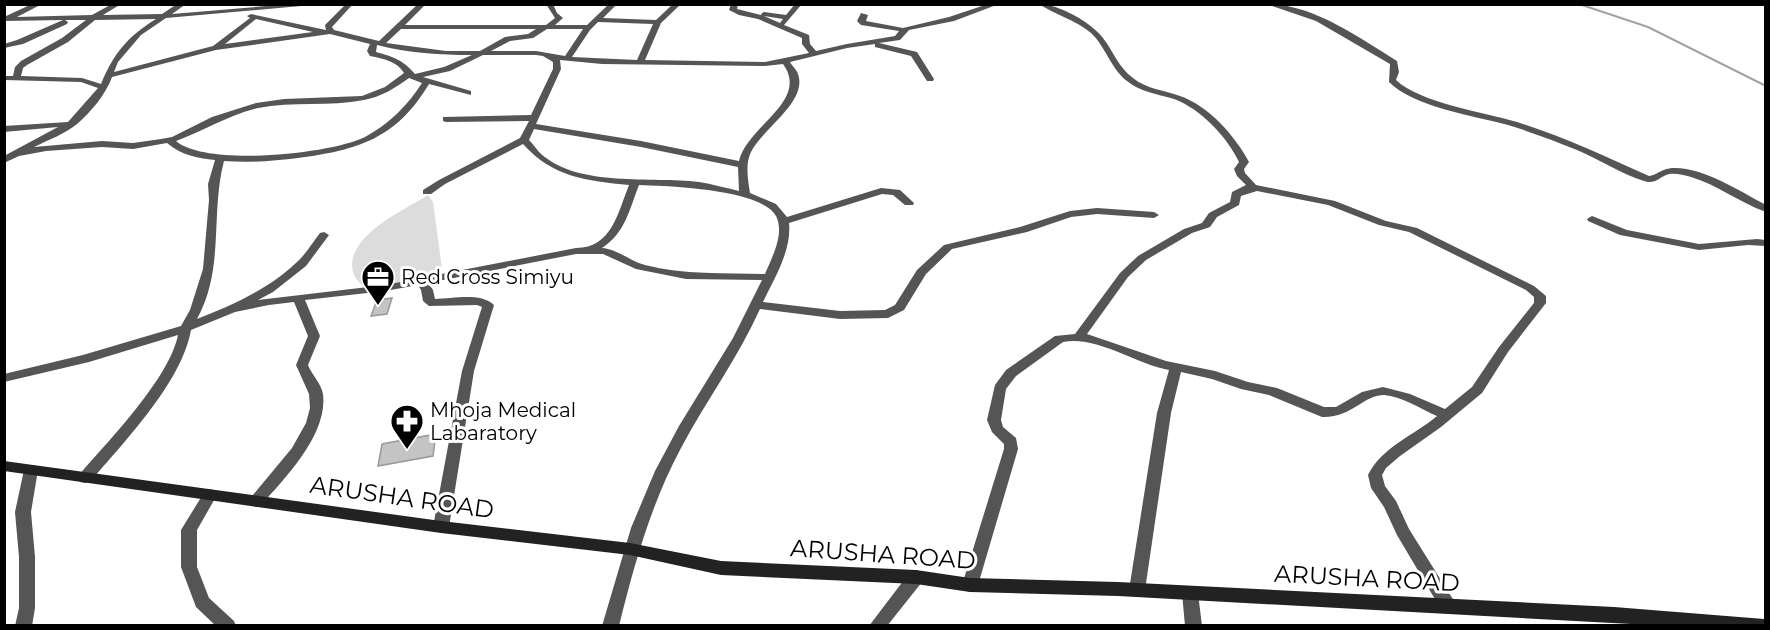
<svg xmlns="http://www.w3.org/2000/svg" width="1770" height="630" viewBox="0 0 1770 630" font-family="Montserrat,sans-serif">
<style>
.green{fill:#dcdcdc}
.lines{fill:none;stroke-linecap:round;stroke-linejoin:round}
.stream{stroke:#a3a3a3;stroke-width:2}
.building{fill:#c4c4c4;stroke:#999;stroke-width:1.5}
.minor{fill:#555;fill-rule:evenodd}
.secondary{fill:#222;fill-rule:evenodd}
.labels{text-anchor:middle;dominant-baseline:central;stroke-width:6;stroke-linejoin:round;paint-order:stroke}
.poi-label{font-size:20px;fill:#000;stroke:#fff;text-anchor:start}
.near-street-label{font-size:24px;fill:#000;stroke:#fff}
</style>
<rect width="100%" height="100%" fill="#fff"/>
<path class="green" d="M428 195 433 202 443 276 364 288C360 283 354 277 353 272 344 237 404 210 428 195Z"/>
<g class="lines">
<path class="stream" d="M1579 4 1648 27 1766 86"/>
</g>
<path class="building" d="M392 298 387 314 371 316 377 300Z
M436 434 433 456 378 466 382 444Z"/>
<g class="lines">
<path class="minor" d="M32 4H42L17 17 92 15 112 4H121L103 15 162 14 177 4H186L172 14 290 4H323L166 18 141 35 118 62 114 72 213 46 250 18 247 16 251 14 326 30 325 25 346 4H353L332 27 334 30 379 41 418 4H426L405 25H546L555 18 546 4H553L557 13 563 18 555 25H587L609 4H617L603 18 656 20 673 4H681L661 23 645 60 765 62 809 53 802 44V38L758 19 739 15 729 10 731 4H738L737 9 761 15 762 13 764 12 786 15 795 4H802L784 25 809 35 810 44 816 51 847 44 895 36 899 31 861 25 857 21 861 13 868 15 866 21 903 28 949 17 988 4H999L954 21 909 30 900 40 879 43 917 52 934 79 933 81H927L911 56 875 47V44L847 48 790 62C792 66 797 70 798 74 808 102 762 129 751 152 745 164 748 180 750 193L776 204 787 217 881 188 900 190 914 203 913 205H905L893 195 882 194 789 223C792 250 774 279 763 302L840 311 885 310 895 305 917 270 944 245 1020 227 1070 211 1097 208 1154 212 1159 215 1154 218 1097 214 1071 217 1027 232 952 249 926 274 904 310 888 318 840 319 760 309C738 358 706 401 681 448 651 504 634 565 619 626H602L631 528 655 471 679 426 733 338 762 280 686 279 636 269 603 254H576L428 283 433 290 435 299C453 299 480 292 494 305L474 371 449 527 446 531 441 533 436 531 433 527 462 371 482 307 477 305 429 306 423 301 421 290 418 285 385 291 305 300 320 336 308 365C312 375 321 383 323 394 328 434 286 477 261 505L256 507 251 505 248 501 292 448 306 423 310 408 309 394 296 365 308 336 294 302 269 305 235 312 191 330C182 382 124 442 90 482L85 483 80 482 78 478 80 474C109 440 169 379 178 335L89 362 4 382V374L83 355 181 326 190 310 203 269 209 200 208 184 215 160C197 158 181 155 167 143L133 149 102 147 46 151 19 156 4 163V156L58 127 4 132V126L68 122 98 88 81 82 4 80V76H13L15 67 21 61 62 38 86 20H65L68 22 67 24 23 44 4 48V44L17 40 63 20 4 21V17ZM764 16 783 19 780 23ZM156 19C127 37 114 53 101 84L82 78 21 76 23 68 27 65 68 42 95 20ZM256 19 313 32 225 44ZM598 22 653 24 637 60 572 57 590 30ZM401 29H536L528 34 505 37 480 51H446L386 43ZM547 29H583L565 56 536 51H491L510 41 533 38ZM330 34 370 44 367 51 370 56C384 59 397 61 404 73L385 87 362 96 284 99 256 103 212 117 172 137 161 139 133 143 102 141 34 147C48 140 65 134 77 124 91 112 106 94 112 77L216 50ZM377 45C408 53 440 55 472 55L444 67 415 74C403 60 394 57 376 52ZM483 55H536L543 56 553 62V69L531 115 443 117V121L446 122 529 121 520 138 439 180 423 190V194H431L445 184 523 144C552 177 587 181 629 185 618 212 612 248 576 248L385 285 258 300 273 292 306 266 329 235 324 232 320 233C313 242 306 254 297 262 269 289 232 305 197 319 225 268 210 214 224 161 248 163 274 161 298 158 358 150 396 139 429 84L471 95V91L423 77 450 71ZM560 60 602 64 765 66 783 64C810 101 747 126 739 161L641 141 536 124 561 69ZM409 78 422 83C408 105 389 124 365 137 331 154 206 167 176 141 204 131 228 115 258 108 292 101 330 107 364 100 381 97 395 88 409 78ZM534 129 641 147 738 167 739 191C726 188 712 184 699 182 651 176 580 188 541 154 537 150 533 144 529 140ZM639 185C667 186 762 189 776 216 785 234 772 257 765 274 725 273 684 275 645 265 630 261 617 249 602 248 626 232 629 210 639 185Z
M1039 4C1058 4 1091 22 1103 38 1113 51 1119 68 1133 78 1146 89 1164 90 1180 96 1209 106 1235 136 1249 162L1244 169 1245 173 1256 185 1335 201 1386 221 1417 228 1534 286 1546 296V303L1508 352 1482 393 1441 427 1400 456 1386 468 1382 475 1385 486 1396 501 1409 529 1454 601 1456 606 1454 611 1448 613 1442 611 1397 535 1384 507 1371 488 1368 475C1382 447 1413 436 1437 416 1421 409 1401 396 1384 395 1363 395 1352 418 1322 417L1269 395 1241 389 1212 379 1181 372 1171 413 1145 590 1143 595 1137 597 1131 595 1129 590 1157 413 1169 370C1136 364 1096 335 1063 342L1016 376 1006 389 1001 420 1003 427 1016 438 1018 449 978 585 976 590 970 592 964 590 962 585 1004 449V444L992 432 987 420 995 385 1006 370 1055 336 1075 334 1120 273 1138 256 1184 229 1202 223 1209 213 1230 202 1232 192 1246 185 1237 176 1234 169 1239 162C1227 137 1201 109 1174 99 1158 94 1140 92 1127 81 1111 69 1106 47 1091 33 1076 20 1055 15 1039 4ZM1257 191 1328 205 1379 225 1409 232 1526 290 1534 297V303L1499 347 1472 387 1445 409 1410 394 1383 387 1362 392 1336 407H1324L1277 388 1248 382 1215 371 1166 361 1087 334 1128 277 1146 260 1192 233 1210 227 1217 217 1239 205 1241 196Z
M1266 4C1313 4 1358 37 1397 61L1399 72 1396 80C1420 103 1484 112 1517 122 1562 136 1605 156 1649 176 1658 175 1661 168 1675 168 1704 168 1740 191 1766 205V212C1740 203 1718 185 1691 177 1684 175 1676 173 1669 174 1659 177 1655 185 1644 181 1621 174 1599 159 1577 150 1555 141 1531 132 1508 125 1474 116 1414 107 1389 82L1390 64 1316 21Z
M1592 216 1627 230 1699 244 1757 239 1766 240V246L1748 245 1699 250 1620 235 1588 221 1587 219Z
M31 465 36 466 38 470 31 512 35 557V608L32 626H15L19 608V557L15 512 24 470 26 466Z
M210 489 215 491 217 495 197 530V567L209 598 234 621 236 626H216L196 607 181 567V530L205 491Z
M916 570 922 572 924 577 922 582 887 626H869L910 572Z
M1190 586 1196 588 1198 593 1202 626H1185L1182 593 1184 588Z"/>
<path class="secondary" d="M4 461 441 521 630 543 721 561 916 570 970 578 1118 582 1614 607 1764 619 1766 626H1668L1118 596 970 592 916 584 721 575 630 555 441 533 4 471Z"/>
</g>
<defs>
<symbol id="office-pin" viewBox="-11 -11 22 30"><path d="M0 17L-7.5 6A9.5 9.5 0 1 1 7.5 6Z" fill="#000" stroke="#fff"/><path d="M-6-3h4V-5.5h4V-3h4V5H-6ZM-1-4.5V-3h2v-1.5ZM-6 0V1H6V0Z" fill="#fff"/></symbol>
<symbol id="pharmacy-pin" viewBox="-11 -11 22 30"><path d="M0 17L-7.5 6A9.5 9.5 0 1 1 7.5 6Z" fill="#000" stroke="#fff"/><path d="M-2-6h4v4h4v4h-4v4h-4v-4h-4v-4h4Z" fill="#fff"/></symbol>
</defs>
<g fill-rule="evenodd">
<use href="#office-pin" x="359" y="258" width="38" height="52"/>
<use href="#pharmacy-pin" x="388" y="402" width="38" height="52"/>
</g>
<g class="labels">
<g class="poi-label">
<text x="401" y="277">Red Cross Simiyu</text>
<text x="430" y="410">Mhoja Medical<tspan x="430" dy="23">Labaratory</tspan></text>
</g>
<g class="near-street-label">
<text transform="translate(402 497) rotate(8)">ARUSHA ROAD</text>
<text transform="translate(883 554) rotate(4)">ARUSHA ROAD</text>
<text transform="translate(1367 578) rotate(3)">ARUSHA ROAD</text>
</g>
</g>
<rect width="1770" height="630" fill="none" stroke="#000000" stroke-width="12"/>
</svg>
